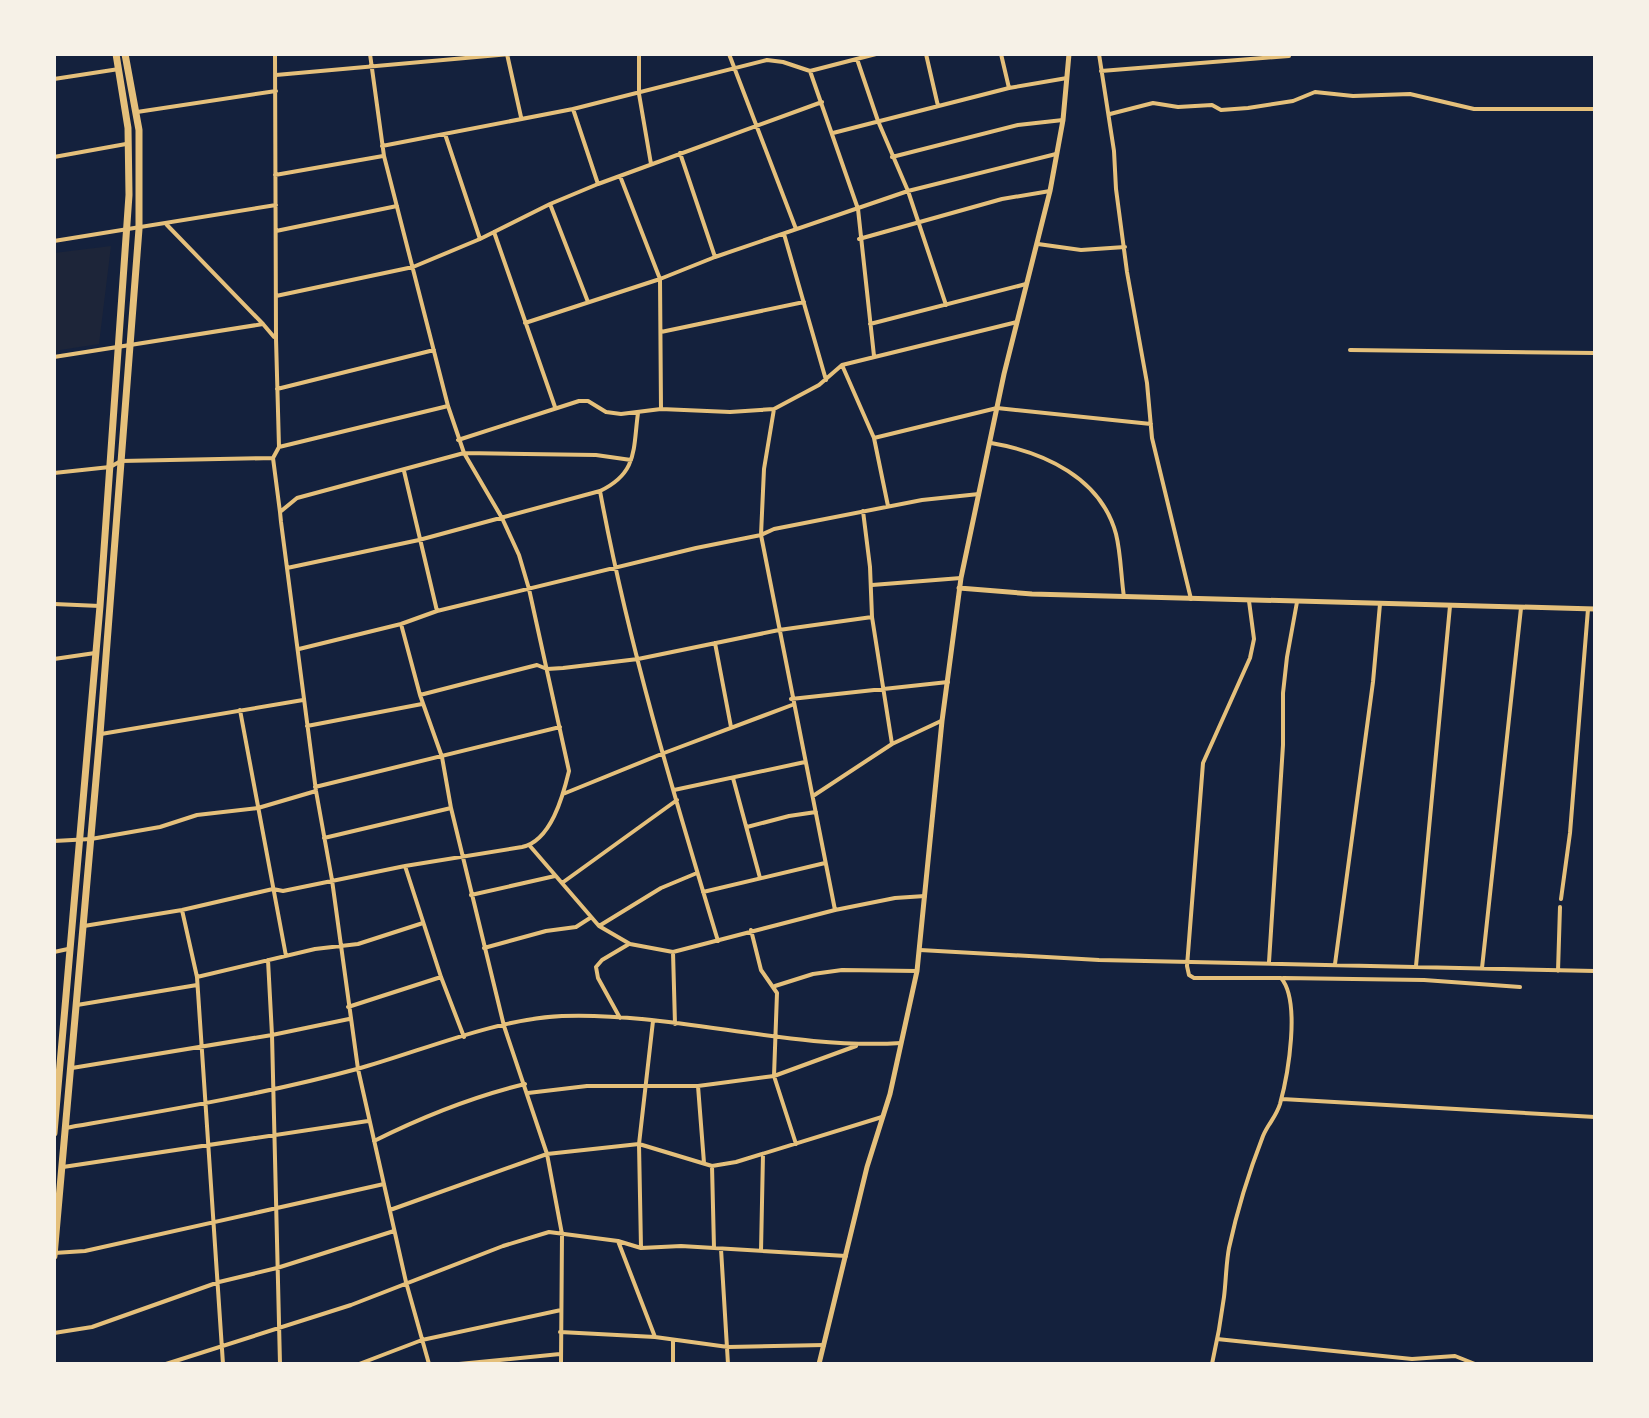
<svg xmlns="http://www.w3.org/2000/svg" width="1649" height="1418" viewBox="0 0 1649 1418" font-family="Mulish,sans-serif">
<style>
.green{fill:#1d2539}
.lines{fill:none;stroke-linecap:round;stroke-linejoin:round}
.minor{stroke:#e5c07b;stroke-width:4}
.tertiary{stroke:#e5c07b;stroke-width:5}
.trunk{stroke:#e5c07b;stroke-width:7}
</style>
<rect width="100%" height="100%" fill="#14213d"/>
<path class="green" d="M111 246 99 344 54 351V253Z"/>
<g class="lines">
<path class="minor" d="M275 54 276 339 279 447 273 458 280 512
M370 54 384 156 448 406 464 453 297 498 280 512 281 522 316 791 332 880 358 1069 406 1282 429 1364
M507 54 521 117
M639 54V94L651 164
M729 54 796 229
M926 54 938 106
M1001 54 1009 88
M1099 54 1114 151 1116 189 1127 272 1147 383 1152 438 1191 599
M857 59 878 121 908 191 946 305
M810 71 858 209 874 356
M1101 71 1289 56
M276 75 511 54
M54 79 119 69
M573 109 598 184
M137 112 276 91
M1110 114 1153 103 1178 107 1212 105 1221 110 1248 108 1293 101 1315 92 1353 96 1410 94 1474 109H1595
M833 133 1009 88 1067 78
M445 134 480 239
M382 146 573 109 767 60 783 62 810 71 876 54
M680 153 715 257
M54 157 126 144
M892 157 1018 125 1063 120
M275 175 383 156
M620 176 660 279 661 409
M550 204 588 302
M167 225 263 324
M276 231 397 206
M494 232 555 407
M784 234 826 380
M859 239 1002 199 1050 191
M54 241 276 205
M1038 244 1081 250 1125 247
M276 296 413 267 480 239 550 204 598 184 822 102
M525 323 660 279 715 257 908 191 1056 154
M870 324 1026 284
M661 332 804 302
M1350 350 1595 353
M54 357 263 324 274 337
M842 365 874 438 888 506
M277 389 434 350
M774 409 764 469 761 535 835 910
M874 438 997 408 1151 424
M458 440 579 401H588L606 412 621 414 661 409 730 412 774 409 819 385 842 365 1017 322
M991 443C1044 452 1101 478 1116 534 1121 554 1121 577 1124 597
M279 447 448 406
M464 453 596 455 631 460
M404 471 437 611
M54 473 110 467 121 461 273 458
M600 491C628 643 673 792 718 941
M863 511 870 567 872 617 892 744
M287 568 419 540 600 491C638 473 633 449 638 413
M872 585 961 578
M54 604 100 606
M401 624 420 695 442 757 451 808 504 1026 547 1154 562 1234 561 1364
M715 643 731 727
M299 649 401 624 437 611 696 548 761 535 774 529 922 500 979 494
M54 659 95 653
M420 695 537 665 547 669 563 668 638 659 779 630 872 617
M791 699 948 682
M240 710 286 956
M307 726 422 704
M101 734 303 700
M733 778 760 878
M315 787 560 727
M674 790 805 762
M563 794 664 753 792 705
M813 796 892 744 941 721
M747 827 789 816 816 812
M324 838 451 808
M54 841 91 839 160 827 197 815 258 808 316 791
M530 846 599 926 630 944 673 952 835 910 895 898 925 896
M405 866 441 977 464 1037
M562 883 677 800
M703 892 825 863
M471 895 555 876
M1561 899 1570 833 1588 609
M182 910 197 977 223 1364
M84 926 182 910 273 889 283 891 405 866 522 847C551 841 563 796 569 771L529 589 519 555 502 518 464 453
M599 926 661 888 697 873
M751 930 761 970 777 993 774 1076 796 1144
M484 948 546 931 576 927 590 918
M920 950 1099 960 1595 971
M54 952 68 949
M673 952 675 1024
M268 960 272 1035 280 1364
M1269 962 1283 745V693L1287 657 1297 602
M1335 964 1373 682 1380 604
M1416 966 1450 606
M1482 968 1521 608
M1558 971 1560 907
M197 977 315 949 358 944 423 923
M1283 978 1424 980 1520 987
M775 986 813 974 842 970 917 971
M77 1005 197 985
M348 1007 441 977
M620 1018 598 978 596 967 602 960 629 944
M72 1068 272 1035 349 1019
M698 1086 704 1163
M528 1093 587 1086H698L774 1076 856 1046
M1282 1099 1595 1117
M65 1128C163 1111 261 1095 357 1069 422 1051 495 1019 562 1016 676 1012 788 1050 901 1043
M374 1141C422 1117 472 1097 525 1084
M712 1166 714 1248
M63 1167 368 1121
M390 1210 547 1154 639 1144 712 1166 736 1162 882 1117
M618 1241 655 1337
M641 1248 639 1144 653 1021
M721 1249 728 1364
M761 1251 763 1154
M54 1253 85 1251 384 1184
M560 1332 655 1337 728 1347 824 1345
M54 1333 92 1327 219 1282 277 1268 394 1231
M1217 1339 1412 1359 1455 1356 1475 1364
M166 1364 351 1305 503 1246 549 1232 618 1241 641 1248 681 1246 846 1256
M359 1364 422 1340 561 1310
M459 1364 560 1354
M673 1364V1341
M1212 1364C1217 1342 1221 1320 1224 1297 1226 1281 1226 1264 1229 1248 1237 1211 1249 1172 1263 1136 1268 1124 1276 1117 1280 1104 1288 1075 1301 1001 1281 978H1194L1189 975 1187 966 1203 763 1250 658 1254 639 1249 601"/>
<path class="tertiary" d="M959 588 1032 594 1595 609
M819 1364 867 1167 890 1094 917 971 942 721 961 578 1004 374 1050 191 1063 120 1069 54"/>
<path class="trunk" d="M54 1133 100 606 129 195 128 128 116 54
M54 1256 100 734 139 229V130L125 54"/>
</g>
<rect width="1649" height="1418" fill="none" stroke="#f6f1e7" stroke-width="112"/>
</svg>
